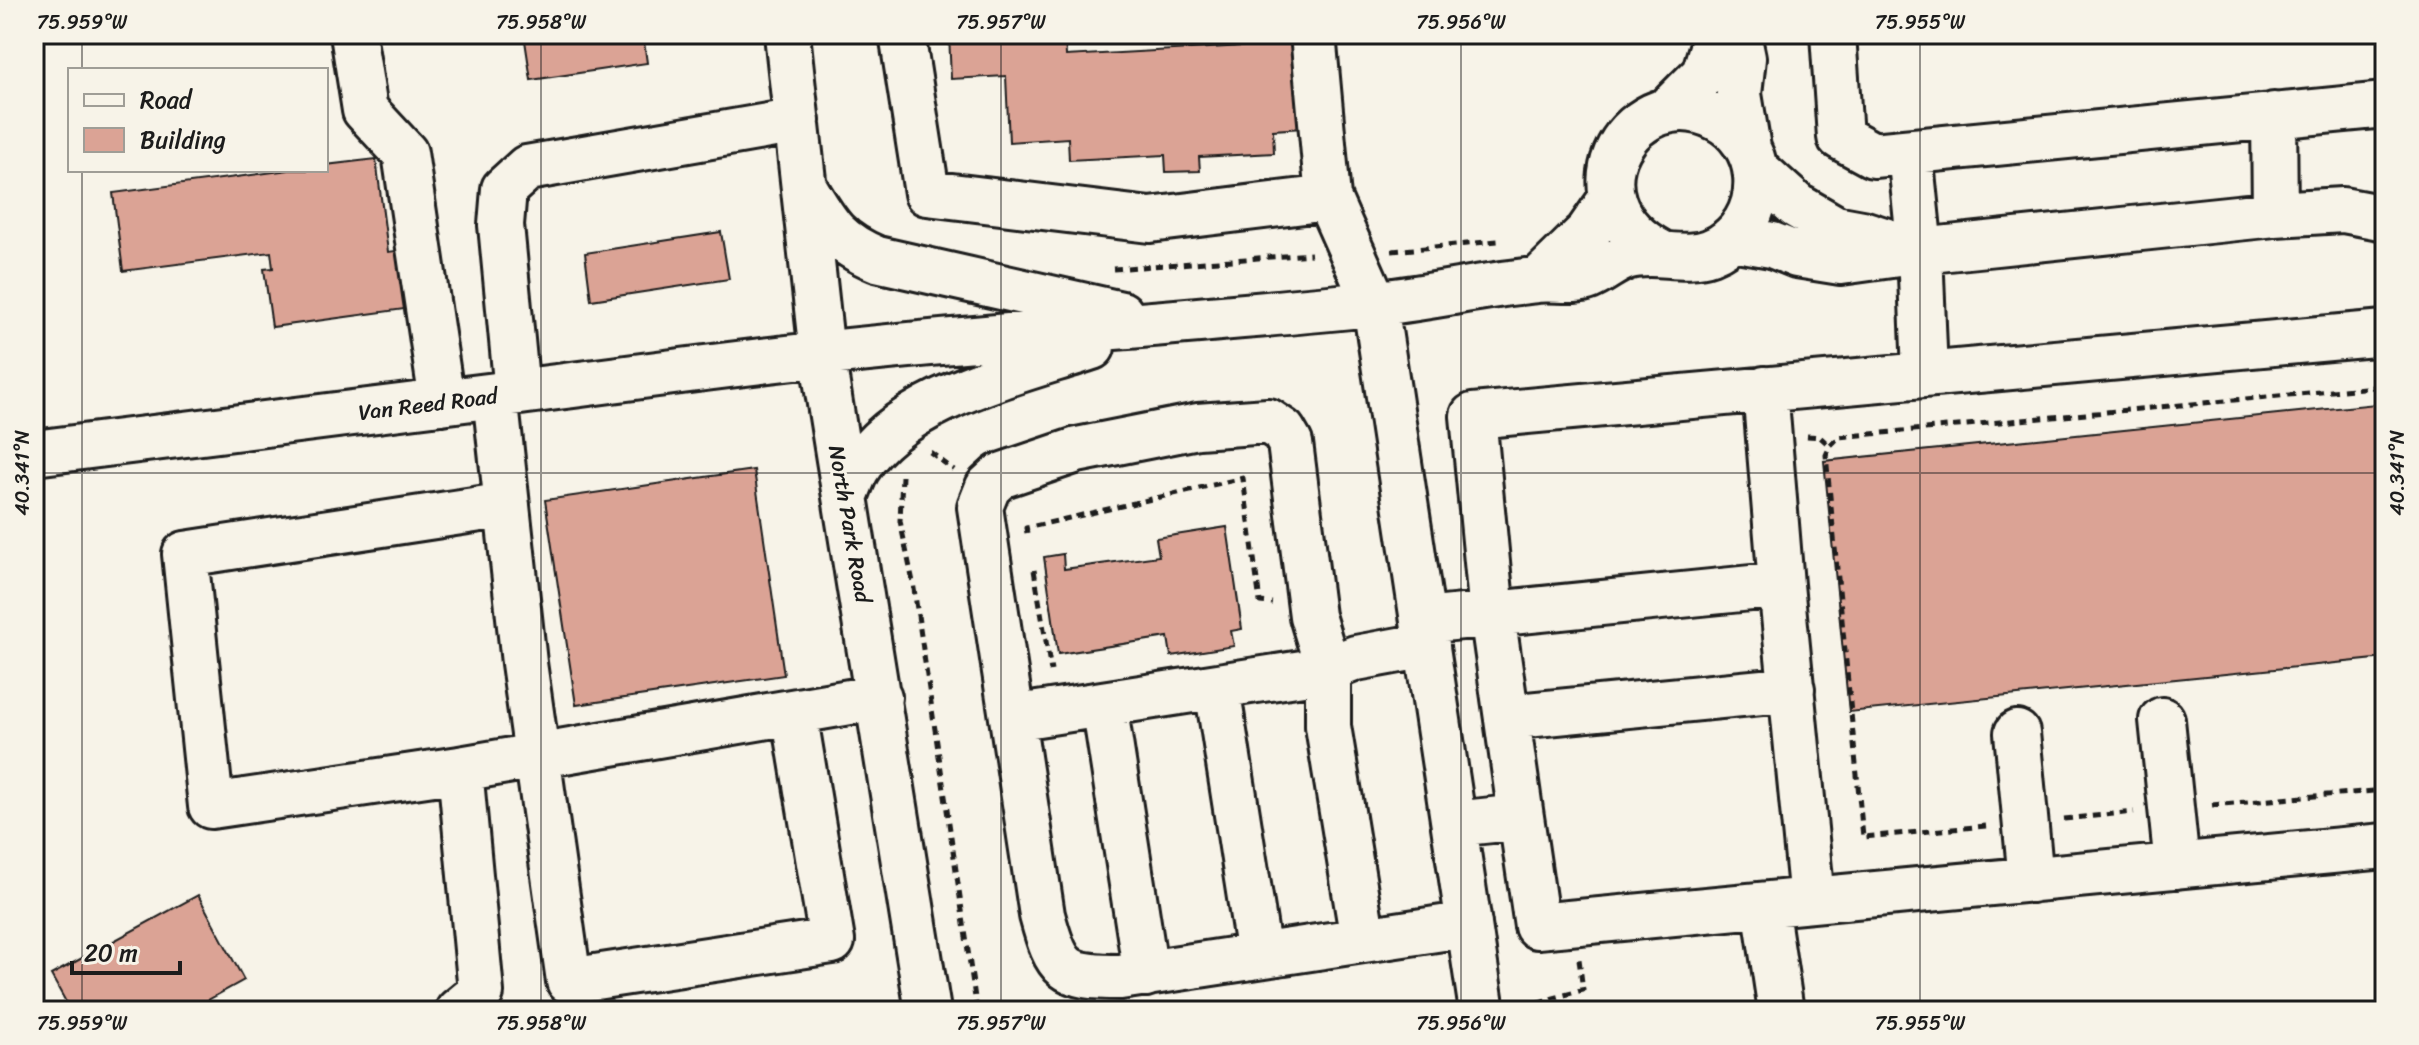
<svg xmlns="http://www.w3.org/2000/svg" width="2419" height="1045" viewBox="0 0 2419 1045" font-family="Sriracha,sans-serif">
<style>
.building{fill:#dba395;stroke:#1c1c1c;stroke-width:2}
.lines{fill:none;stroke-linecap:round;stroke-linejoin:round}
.minor-casing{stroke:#1c1c1c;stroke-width:50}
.path{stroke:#1c1c1c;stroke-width:5;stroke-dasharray:8 6;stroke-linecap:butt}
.minor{stroke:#f7f3e8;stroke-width:44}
.ticks{fill:none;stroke:#1c1c1c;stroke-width:2;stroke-opacity:0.45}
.labels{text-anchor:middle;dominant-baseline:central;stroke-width:6;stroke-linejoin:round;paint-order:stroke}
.street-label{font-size:22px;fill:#1c1c1c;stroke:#f7f3e8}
.neatline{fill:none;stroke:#1c1c1c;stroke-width:3}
.ticks-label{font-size:20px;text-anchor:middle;fill:#1c1c1c}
</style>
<rect width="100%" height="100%" fill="#f7f3e8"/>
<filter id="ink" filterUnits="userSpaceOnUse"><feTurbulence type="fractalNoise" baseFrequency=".0125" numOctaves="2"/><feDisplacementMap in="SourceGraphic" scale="16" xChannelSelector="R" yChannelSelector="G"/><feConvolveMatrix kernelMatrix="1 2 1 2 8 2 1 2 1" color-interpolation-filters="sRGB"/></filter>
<g filter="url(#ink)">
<path class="building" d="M524 34H643L647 63 531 80Z
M949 34H1065L1066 56 1298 43 1303 128 1273 130 1274 153 1199 157 1200 171 1166 172 1165 155 1069 160 1068 138 1009 142 1006 76 951 79Z
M376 159 388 252 404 250 412 308 272 327 264 269 273 268 271 252 123 271 113 193 289 170H326V165Z
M721 232 729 279 591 300 585 253Z
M2385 403V658L1849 712 1824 461Z
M754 470 784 675 576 705 545 500Z
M1227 527 1242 629 1231 631 1234 646 1171 656 1168 637 1058 654 1044 557 1063 554 1064 569 1159 556 1156 538Z
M198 895 244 980 188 1011H71L51 975Z"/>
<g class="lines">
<defs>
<path id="minor" d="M353 34 365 110 405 153 442 402
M787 34 822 354 928 1011
M902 34 927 193 1150 220 1328 198
M1313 34 1328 198 1375 304 1482 1011
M1738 34 1743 58 1739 94 1748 148
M1833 34 1840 137 1873 155 2385 105
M1668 110 1704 74 1712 48 1722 34
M2274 115 2275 214
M1910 153 1920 251 1925 374
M1756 169 1797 206 1835 228 1862 233 1902 246
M805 188C827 225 836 242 877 259L1121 314
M1732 238 1772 245 1797 255 1841 262 1920 251 2275 214 2343 210 2385 218
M1540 279 1588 232 1611 199
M1765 389 1781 585
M517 392 501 225 504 189 527 168 797 121
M495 395 524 663 569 981 832 941 794 712
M34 453C188 434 342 415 496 395 604 381 713 366 821 354 1004 334 1187 323 1369 304 1425 299 1481 285 1537 280 1554 278 1574 283 1589 277 1602 272 1613 261 1626 257 1653 248 1683 262 1710 252 1741 240 1759 208 1756 176 1754 152 1739 129 1717 118 1636 75 1555 197 1661 253
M845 497C849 488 852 478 857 469 900 398 1018 372 1092 347
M1423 621 1781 585 1812 900 2385 846
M1427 645 1356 658 1328 669 1312 616 1290 443 1283 431 1268 421 1198 426 1077 450 1000 476 988 487 980 507 1042 915C1057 971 1063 977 1120 977L1469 924
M1217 687 1259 955
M1104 704 1146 974
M1507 717 1792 689
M1012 718 1328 669V726L1363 940
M2162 720 2177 866
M2017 733 2031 880
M460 769 211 806 185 554 507 505
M1521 817 1492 614 1473 416 2385 333
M1454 824 1521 817 1537 926 1812 900
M1765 905 1781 1011
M458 1011 481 992 460 769 879 697"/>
</defs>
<use href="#minor" class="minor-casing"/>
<path class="path" d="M1392 251 1498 241
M1113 269 1311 254
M1807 436 1820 437 1830 446
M930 452 954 470
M902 476 900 521 913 582 977 1011
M1027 533 1026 528 1243 478 1260 602 1272 603
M1034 570 1051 671
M2212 805 2385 790
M2064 819 2134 812
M1986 826 1863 837 1826 455 1830 446 1839 437 2385 386
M1524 1006 1583 990 1579 959"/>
<use href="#minor" class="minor"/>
</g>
</g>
<path class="ticks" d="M82 34V70M541 34V1011M1001 34V1011M1461 34V1011M1920 34V1011M2380 34V1011M82 170V1011M34 473H2385"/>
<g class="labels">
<g class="street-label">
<text transform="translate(428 404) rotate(-7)">Van Reed Road</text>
<text transform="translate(850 524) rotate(80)">North Park Road</text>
</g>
</g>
<rect width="2419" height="1045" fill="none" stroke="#f7f3e8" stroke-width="88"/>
<rect x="68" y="68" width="260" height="104" fill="#f7f3e8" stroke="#9f9d96" stroke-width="2"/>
<rect x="84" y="94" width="40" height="12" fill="#f7f3e8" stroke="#9f9d96" stroke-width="2"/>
<text x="140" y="108" font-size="24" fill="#1c1c1c">Road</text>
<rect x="84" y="128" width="40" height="24" fill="#dba395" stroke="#9f9d96" stroke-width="2"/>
<text x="140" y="148" font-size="24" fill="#1c1c1c">Building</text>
<path d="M72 961v12h108v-12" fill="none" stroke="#1c1c1c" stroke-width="4"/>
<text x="84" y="961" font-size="24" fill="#1c1c1c" stroke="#f7f3e8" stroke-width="6" paint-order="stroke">20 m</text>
<rect x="44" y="44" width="2331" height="957" class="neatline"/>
<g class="ticks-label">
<text x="82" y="29">75.959°W</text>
<text x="541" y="29">75.958°W</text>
<text x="1001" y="29">75.957°W</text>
<text x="1461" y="29">75.956°W</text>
<text x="1920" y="29">75.955°W</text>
<text transform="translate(22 473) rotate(-90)" y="7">40.341°N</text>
<text transform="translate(2397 473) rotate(-90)" y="7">40.341°N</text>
<text x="82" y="1030">75.959°W</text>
<text x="541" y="1030">75.958°W</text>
<text x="1001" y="1030">75.957°W</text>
<text x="1461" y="1030">75.956°W</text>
<text x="1920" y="1030">75.955°W</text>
</g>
</svg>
